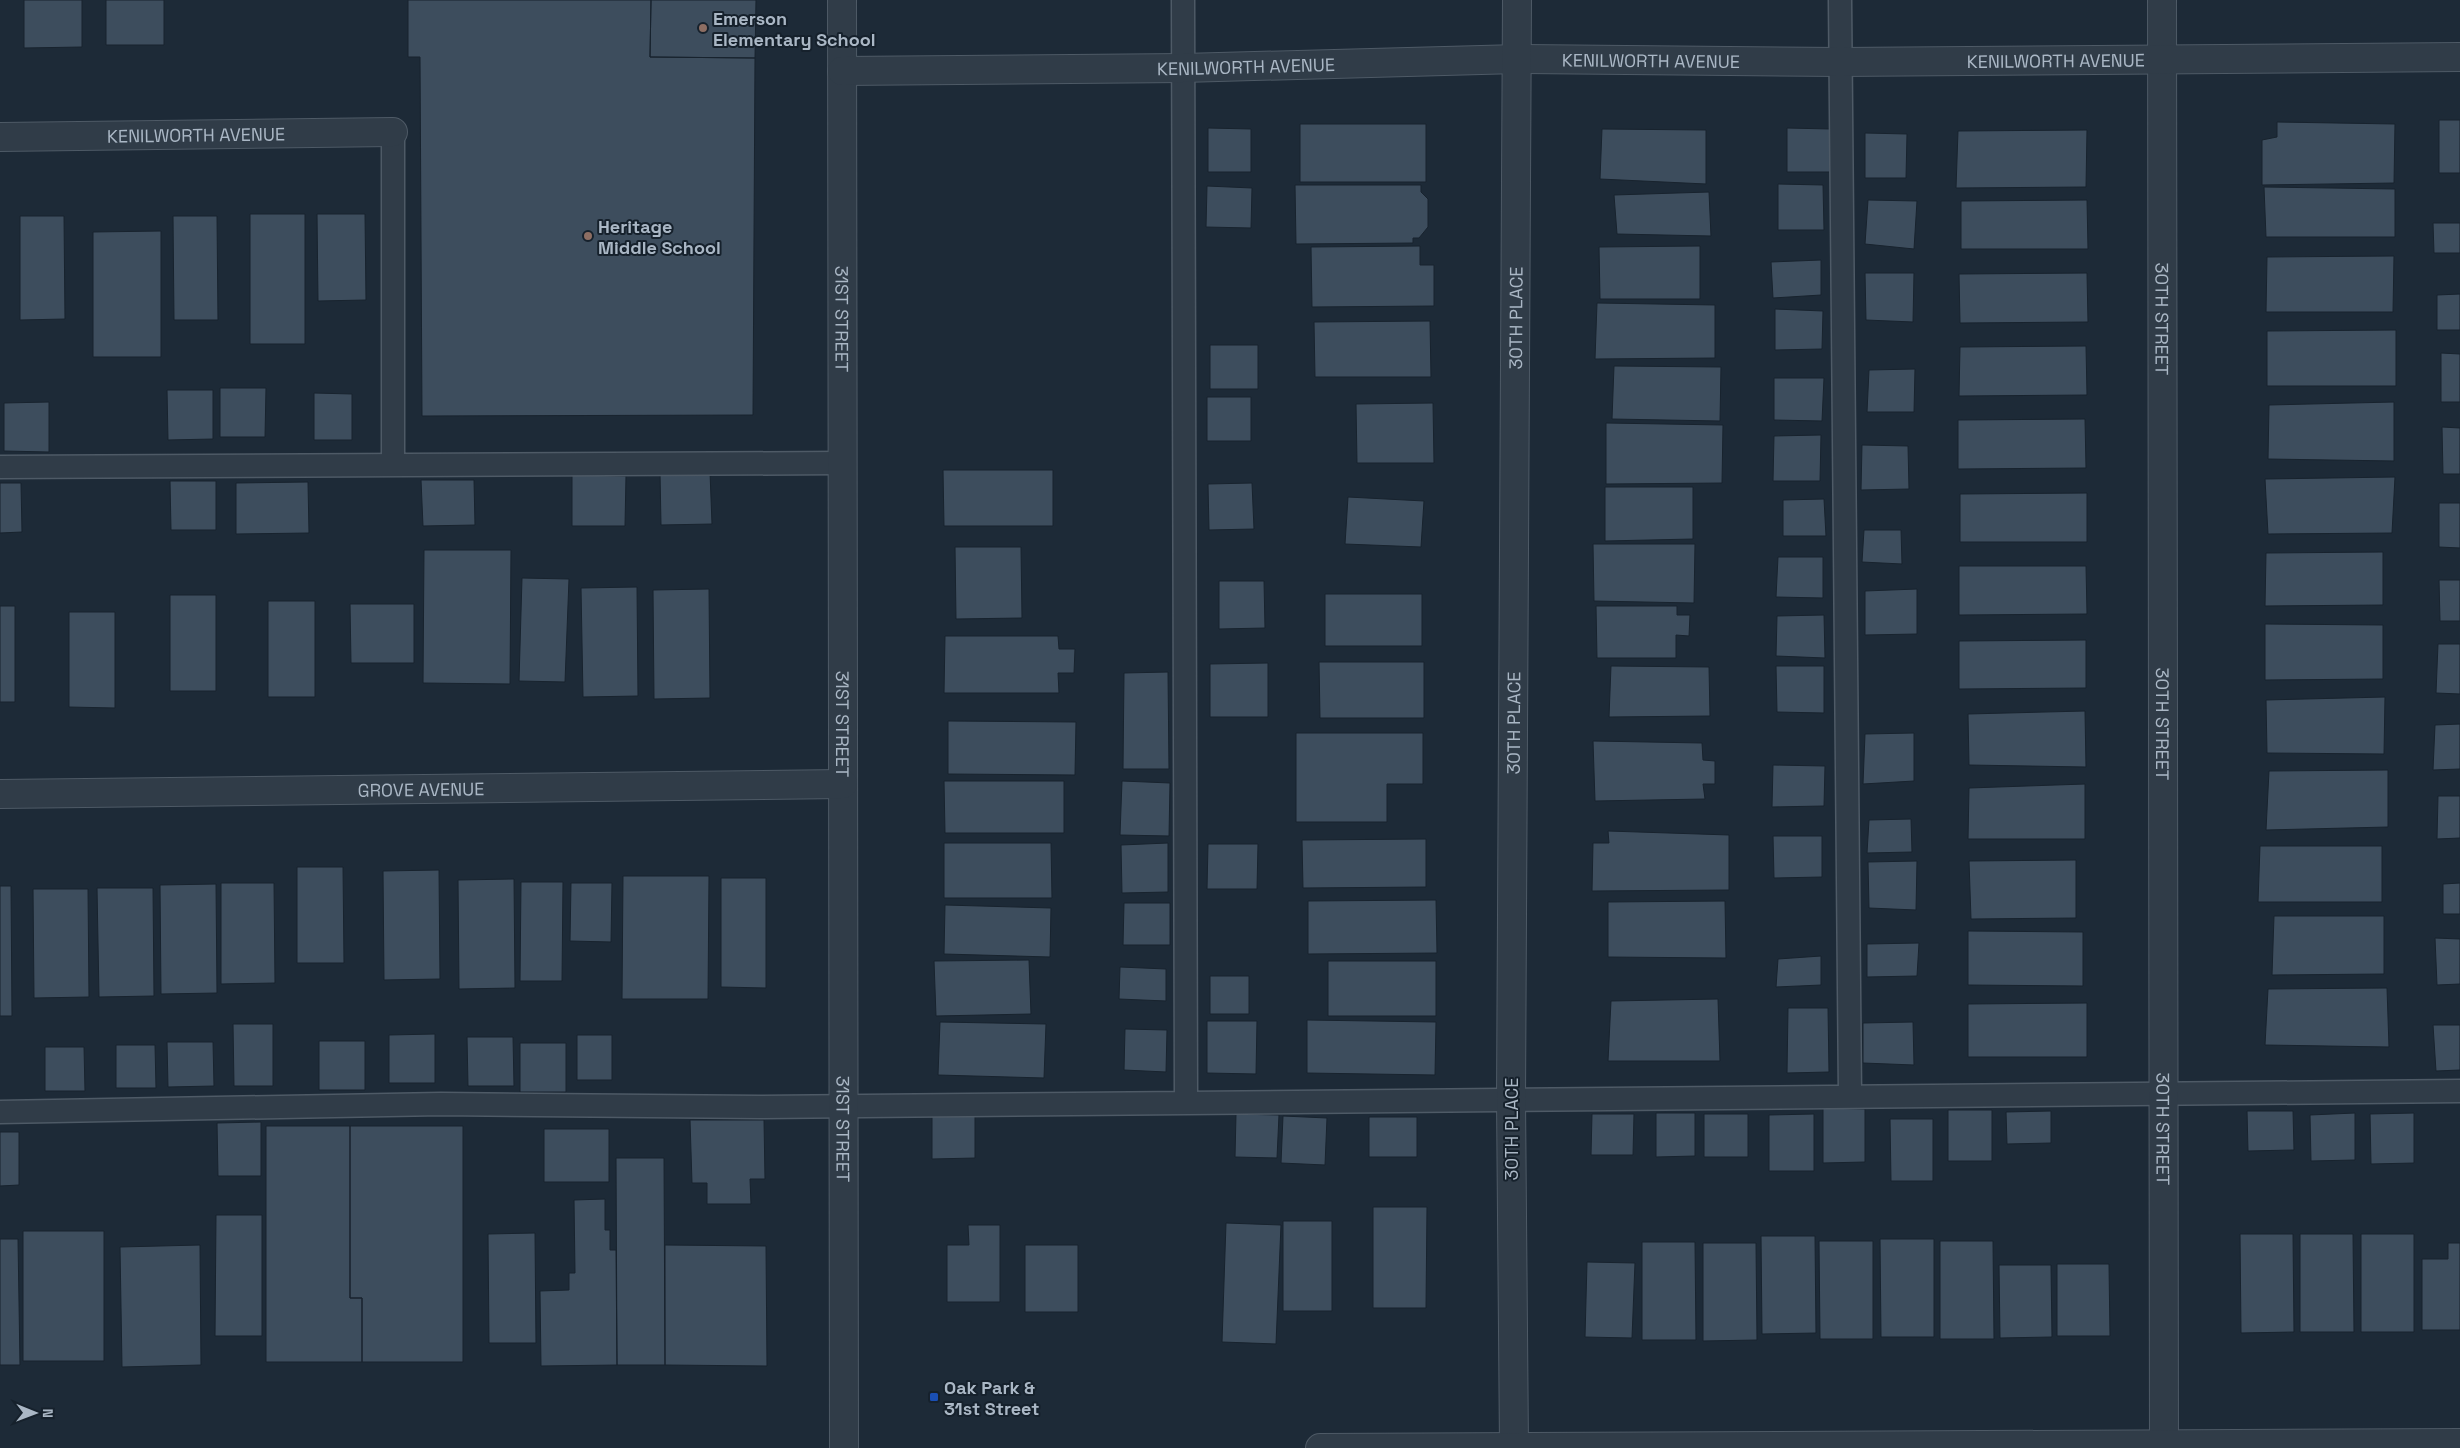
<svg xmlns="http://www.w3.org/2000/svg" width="2460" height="1448" viewBox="0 0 2460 1448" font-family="'Space Grotesk',sans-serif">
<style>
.building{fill:#3d4d5d;stroke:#18232e}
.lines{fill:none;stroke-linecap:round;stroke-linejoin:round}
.service-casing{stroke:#4e5a66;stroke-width:25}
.minor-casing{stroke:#4e5a66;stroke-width:30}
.tertiary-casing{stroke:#4e5a66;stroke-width:30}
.service{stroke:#303c48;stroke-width:22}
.minor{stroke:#303c48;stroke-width:28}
.tertiary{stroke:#303c48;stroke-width:28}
.education-dot{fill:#8d6e63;stroke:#16212c;stroke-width:2}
.transit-dot{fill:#1a4fb4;stroke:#16212c;stroke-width:2}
.labels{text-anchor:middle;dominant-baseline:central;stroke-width:4;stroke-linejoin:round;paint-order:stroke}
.poi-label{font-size:18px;font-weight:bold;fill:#aab7c5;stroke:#16212c;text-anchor:start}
.street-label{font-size:18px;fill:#aab7c5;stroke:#16212c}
</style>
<rect width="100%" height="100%" fill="#1d2a37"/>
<path class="building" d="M24 0H82V47L24 48Z
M106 0H164V45H106Z
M408 0H651L650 57 755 58 753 415 422 416 420 57H408Z
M651 0H756L755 58 650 57Z
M2439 120H2460V173H2439Z
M2277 122 2395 124 2394 183 2262 185V140L2277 137Z
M1300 124H1426V182H1300Z
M1208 128 1251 129V172H1208Z
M1787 128 1830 129V172H1787Z
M1602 129 1706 130V184L1600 179Z
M2087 130 2086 187 1956 188 1958 131Z
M1865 133 1907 134 1906 178H1865Z
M1778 184 1823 185 1824 230H1778Z
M1295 185H1421V192L1428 199V227L1419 238H1413V243L1296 244Z
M1207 186 1252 188 1251 228 1206 227Z
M2264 187 2395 189V237H2266Z
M1709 192 1711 236 1617 234 1614 195Z
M1868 200 1917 201 1914 249 1865 244Z
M2087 200 2088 249H1961V201Z
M250 214H305V344H250Z
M317 214H365L366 300 318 301Z
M20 216H64L65 319 20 320Z
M173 216H217L218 320H174Z
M2433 223H2460V253H2434Z
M161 231V357H93V232Z
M1420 246V265H1434V306L1312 307 1311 247Z
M1700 246V299H1600L1599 247Z
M2394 256 2393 312H2266L2267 257Z
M1821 260V295L1773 298 1771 262Z
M1865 273H1914L1913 322 1866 320Z
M2087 273 2088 322 1960 323 1959 274Z
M2460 294V330H2437V295Z
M1597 303 1715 305V358L1595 359Z
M1775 309 1823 311 1822 349 1775 350Z
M1430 321 1431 377H1315L1314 322Z
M2396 330V386H2267V331Z
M1210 345H1258V389H1210Z
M2086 346 2087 395 1959 396 1960 347Z
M2441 353 2460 354V402H2441Z
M1614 366 1721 367 1720 421 1612 419Z
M1915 369 1914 412H1867L1869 370Z
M1774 378H1824L1822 421 1774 420Z
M220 388H266L265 437H220Z
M167 390H213V439L168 440Z
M314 393 352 394V440H314Z
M1207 397H1251V441H1207Z
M49 402V452L4 451V403Z
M2394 402V461L2268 459 2269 405Z
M1433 403 1434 463H1357L1356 404Z
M2085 419 2086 468 1958 469V420Z
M1606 423 1723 425 1722 483 1606 484Z
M2442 427 2460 428V474H2443Z
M1821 435 1820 481H1773L1774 436Z
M1862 445 1908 446 1909 489 1861 490Z
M943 470H1053V526H944Z
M710 472 712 524 661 525 660 473Z
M572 475 626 476 625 526H572Z
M2395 477 2392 533 2268 534 2265 479Z
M421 480H474L475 525 423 526Z
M170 481H216V530H171Z
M308 482 309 533 236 534V483Z
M0 483H21L22 532 0 533Z
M1252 483 1254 529 1209 530 1208 484Z
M1605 487H1693V539L1605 541Z
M2087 493V542H1960V494Z
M1348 497 1424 501 1421 547 1345 544Z
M1824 499 1826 536H1783V500Z
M2439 503H2460V548L2439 547Z
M1864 530H1901L1902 564 1862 562Z
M1593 544H1695L1694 603 1594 601Z
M955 547H1021L1022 618 956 619Z
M424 550H511L510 684 423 683Z
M2383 552V605L2265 606 2266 553Z
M1778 557H1823V598L1776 597Z
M1959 566H2086L2087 614 1959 615Z
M522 578 569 579 565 682 519 681Z
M2439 580H2460V621H2440Z
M1219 581H1264L1265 628 1219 629Z
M637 587 638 696 583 697 581 588Z
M709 589 710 698 654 699 653 590Z
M1917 589V634L1865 635V591Z
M1325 594H1422V646H1325Z
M170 595H216V691H170Z
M268 601H315V697H268Z
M350 604H414V663H351Z
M0 606H15V702H0Z
M1596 606H1677V615H1690L1689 636 1676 635V658H1597Z
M69 612H115V708L69 707Z
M1824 615 1825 658 1776 656 1777 616Z
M2265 624 2383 625V679L2265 680Z
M945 636H1058L1059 649H1075L1074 673H1058L1059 693H944Z
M2086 640V688L1959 689V641Z
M2438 644H2460V694L2436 693Z
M1319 662H1424V718H1320Z
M1268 663V717H1210V664Z
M1611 666 1709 667 1710 716 1609 717Z
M1776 666H1824V713L1777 712Z
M1168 672 1169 769H1123L1124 673Z
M2385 697 2384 754 2267 753 2266 700Z
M2085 711 2086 767 1969 765 1968 714Z
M948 721 1076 722 1075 775 948 774Z
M2460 724V769L2433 770 2435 725Z
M1296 733H1423V784H1387V822H1296Z
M1914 733V781L1863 784 1865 734Z
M1593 741 1702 743 1703 760 1715 761V784H1703L1705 799 1595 801Z
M1773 765 1825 766 1824 806 1772 807Z
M2388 770V827L2266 830 2269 771Z
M944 781H1064V833H945Z
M1122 781 1170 783 1169 836 1120 835Z
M2085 784V839H1968L1969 788Z
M2438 796H2460V838L2437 839Z
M1911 819 1912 852 1867 853 1869 820Z
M1608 831 1729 835V890L1592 891 1593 843H1609Z
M1773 836H1822V877L1774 878Z
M1426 839V887L1303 888 1302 840Z
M944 843H1051L1052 898H944Z
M1168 843V892L1122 893 1121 845Z
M1208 844H1258L1257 889H1207Z
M2260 846H2382V902H2258Z
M2076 860V918L1971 919 1969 861Z
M1917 861 1916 910 1869 908 1868 862Z
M297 867H343L344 963H297Z
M439 870 440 979 384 980 383 871Z
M623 876H709L708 999H622Z
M721 878H766V988L721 987Z
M514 879 515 988 459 989 458 880Z
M521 882H563L562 981H520Z
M221 883H274L275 983 221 984Z
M571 883H612L611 942 570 941Z
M2460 883V914H2443V884Z
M216 884 217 993 161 994 160 885Z
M0 886H11L12 1016H0Z
M97 888H153L154 996 99 997Z
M33 889H88L89 997 34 998Z
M1436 900 1437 953 1308 954V901Z
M1725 901 1726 958 1608 957V902Z
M1124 903H1170V945H1123Z
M945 905 1051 908 1050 957 944 954Z
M2274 916H2384V974L2272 975Z
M1968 931 2083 932V986L1968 985Z
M2435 938 2460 939V984L2437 985Z
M1919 943 1917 976 1867 977V944Z
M1821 956V985L1776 987 1778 959Z
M1029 960 1031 1014 936 1016 934 961Z
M1328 961H1436V1016H1328Z
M1120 967 1166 969V1001L1119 999Z
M1210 976H1249V1014H1210Z
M2387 988 2389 1047 2265 1045 2268 989Z
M1718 999 1720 1061H1608L1611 1001Z
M2087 1003V1057H1968V1004Z
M1788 1008H1828L1829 1072 1787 1073Z
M1307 1020 1436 1022 1435 1075 1307 1073Z
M1207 1021H1257L1256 1074 1207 1073Z
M940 1022 1046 1024 1044 1078 938 1075Z
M1913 1022 1914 1065 1863 1063V1023Z
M233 1024H273V1086H234Z
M2433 1025H2460V1070L2436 1071Z
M1125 1029 1167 1030 1166 1072 1124 1070Z
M435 1034V1083H389V1035Z
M577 1035H612V1080H577Z
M467 1037H513L514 1086H468Z
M319 1041H365V1090H319Z
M167 1042H213L214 1086 168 1087Z
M520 1043H566V1092H520Z
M116 1045H155L156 1088H116Z
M45 1047H84L85 1091H45Z
M1823 1108 1865 1109V1162L1823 1163Z
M1948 1110H1992V1161H1948Z
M2051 1111V1143L2007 1144 2006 1112Z
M2247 1111H2293L2294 1150 2248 1151Z
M1656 1113H1695V1156L1656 1157Z
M2355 1113V1160L2311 1161 2310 1115Z
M2414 1113V1163L2371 1164 2370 1114Z
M1236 1114 1279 1115 1277 1158 1235 1157Z
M1592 1114H1634L1633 1155H1591Z
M1704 1114H1748V1157H1704Z
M1814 1114V1171H1769V1115Z
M975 1115V1158L932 1159V1116Z
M1283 1116 1327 1118 1325 1165 1281 1163Z
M1369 1117H1417V1157H1369Z
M1890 1119H1933V1181H1891Z
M690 1120H764L765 1179H750L751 1204H707V1183H692Z
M261 1122V1176H218L217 1123Z
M266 1126H350V1298H362V1362H266Z
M350 1126H463V1362H362V1298H350Z
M544 1129H609V1182H544Z
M0 1132H19V1185L0 1186Z
M616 1158H664L665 1365H617Z
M605 1199V1230H610V1250H616L617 1365 541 1366 540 1291 569 1290V1273H575L574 1200Z
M1373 1207H1427L1426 1308H1373Z
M216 1215H262V1336H215Z
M1283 1221H1332V1311H1283Z
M1226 1223 1281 1225 1276 1344 1222 1342Z
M968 1225H1000V1302H947V1245H969Z
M23 1231H104V1361H23Z
M535 1233 536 1343H489L488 1234Z
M2240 1234H2293L2294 1332 2241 1333Z
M2300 1234H2353L2354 1332H2300Z
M2361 1234H2414V1332H2361Z
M1761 1236H1815L1816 1333 1762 1334Z
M0 1239H18L20 1365H0Z
M1880 1239H1934V1337H1881Z
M1819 1241H1873V1339H1820Z
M1940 1241H1993L1994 1339H1940Z
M1642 1242H1695L1696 1340H1642Z
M1703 1243H1756L1757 1340 1703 1341Z
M2448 1243H2460V1330H2422V1259H2448Z
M200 1245 201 1365 122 1367 120 1247Z
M665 1245 766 1246 767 1366 665 1365Z
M1025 1245H1078V1312H1025Z
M1587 1262 1635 1263 1632 1338 1585 1337Z
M2057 1264H2109L2110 1336H2057Z
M1999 1265H2051L2052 1337 2000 1338Z"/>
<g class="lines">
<defs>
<path id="service" d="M1183 0 1186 1101
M1840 0 1850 1096
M393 132V464
M0 467 842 463
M0 1112 441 1104 760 1107 2460 1091"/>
<g id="minor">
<path id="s1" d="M842 0 844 1448"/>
<path id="s2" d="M2162 0 2164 1448"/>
<path id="s3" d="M842 71 1183 68 1518 59 1840 62 2460 57"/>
<path id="s4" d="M0 137 393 132"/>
<path id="s5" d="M0 794 843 784"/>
<path id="s6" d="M1514 1447 1511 1099 1517 0"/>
</g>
<path id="tertiary" d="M1320 1448 2460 1443"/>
</defs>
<use href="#service" class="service-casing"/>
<use href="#minor" class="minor-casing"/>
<use href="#tertiary" class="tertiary-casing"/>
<use href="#service" class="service"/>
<use href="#minor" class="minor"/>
<use href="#tertiary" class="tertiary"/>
</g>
<g class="education-dot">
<circle cx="703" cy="28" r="5"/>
<circle cx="588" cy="236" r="5"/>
</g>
<rect class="transit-dot" x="929" y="1392" width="10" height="10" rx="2.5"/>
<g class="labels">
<g class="poi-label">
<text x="713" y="18">Emerson<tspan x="713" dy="21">Elementary School</tspan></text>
<text x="598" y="226">Heritage<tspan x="598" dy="21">Middle School</tspan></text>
<text x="944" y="1387">Oak Park &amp;<tspan x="944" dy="21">31st Street</tspan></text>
</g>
<g class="street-label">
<text stroke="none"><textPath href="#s3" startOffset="809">KENILWORTH AVENUE</textPath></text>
<text stroke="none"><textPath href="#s3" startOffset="1214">KENILWORTH AVENUE</textPath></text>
<text stroke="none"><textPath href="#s3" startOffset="404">KENILWORTH AVENUE</textPath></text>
<text stroke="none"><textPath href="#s4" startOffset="196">KENILWORTH AVENUE</textPath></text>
<text stroke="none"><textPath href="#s1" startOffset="319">31ST STREET</textPath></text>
<text stroke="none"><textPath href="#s6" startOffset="1129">30TH PLACE</textPath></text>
<text stroke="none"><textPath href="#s2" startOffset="319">30TH STREET</textPath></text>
<text stroke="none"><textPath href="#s1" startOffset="724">31ST STREET</textPath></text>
<text stroke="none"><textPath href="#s6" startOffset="724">30TH PLACE</textPath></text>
<text stroke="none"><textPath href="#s2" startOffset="724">30TH STREET</textPath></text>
<text stroke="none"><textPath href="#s5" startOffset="421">GROVE AVENUE</textPath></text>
<text stroke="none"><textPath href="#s1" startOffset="1129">31ST STREET</textPath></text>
<text transform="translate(1511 1129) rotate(-90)">30TH PLACE</text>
<text stroke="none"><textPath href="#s2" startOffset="1129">30TH STREET</textPath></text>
</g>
</g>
<g transform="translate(35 1413) rotate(91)" stroke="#16212c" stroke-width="4" paint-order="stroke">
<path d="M0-4L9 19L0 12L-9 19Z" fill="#aab7c5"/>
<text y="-8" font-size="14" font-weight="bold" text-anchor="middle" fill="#aab7c5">N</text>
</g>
</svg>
